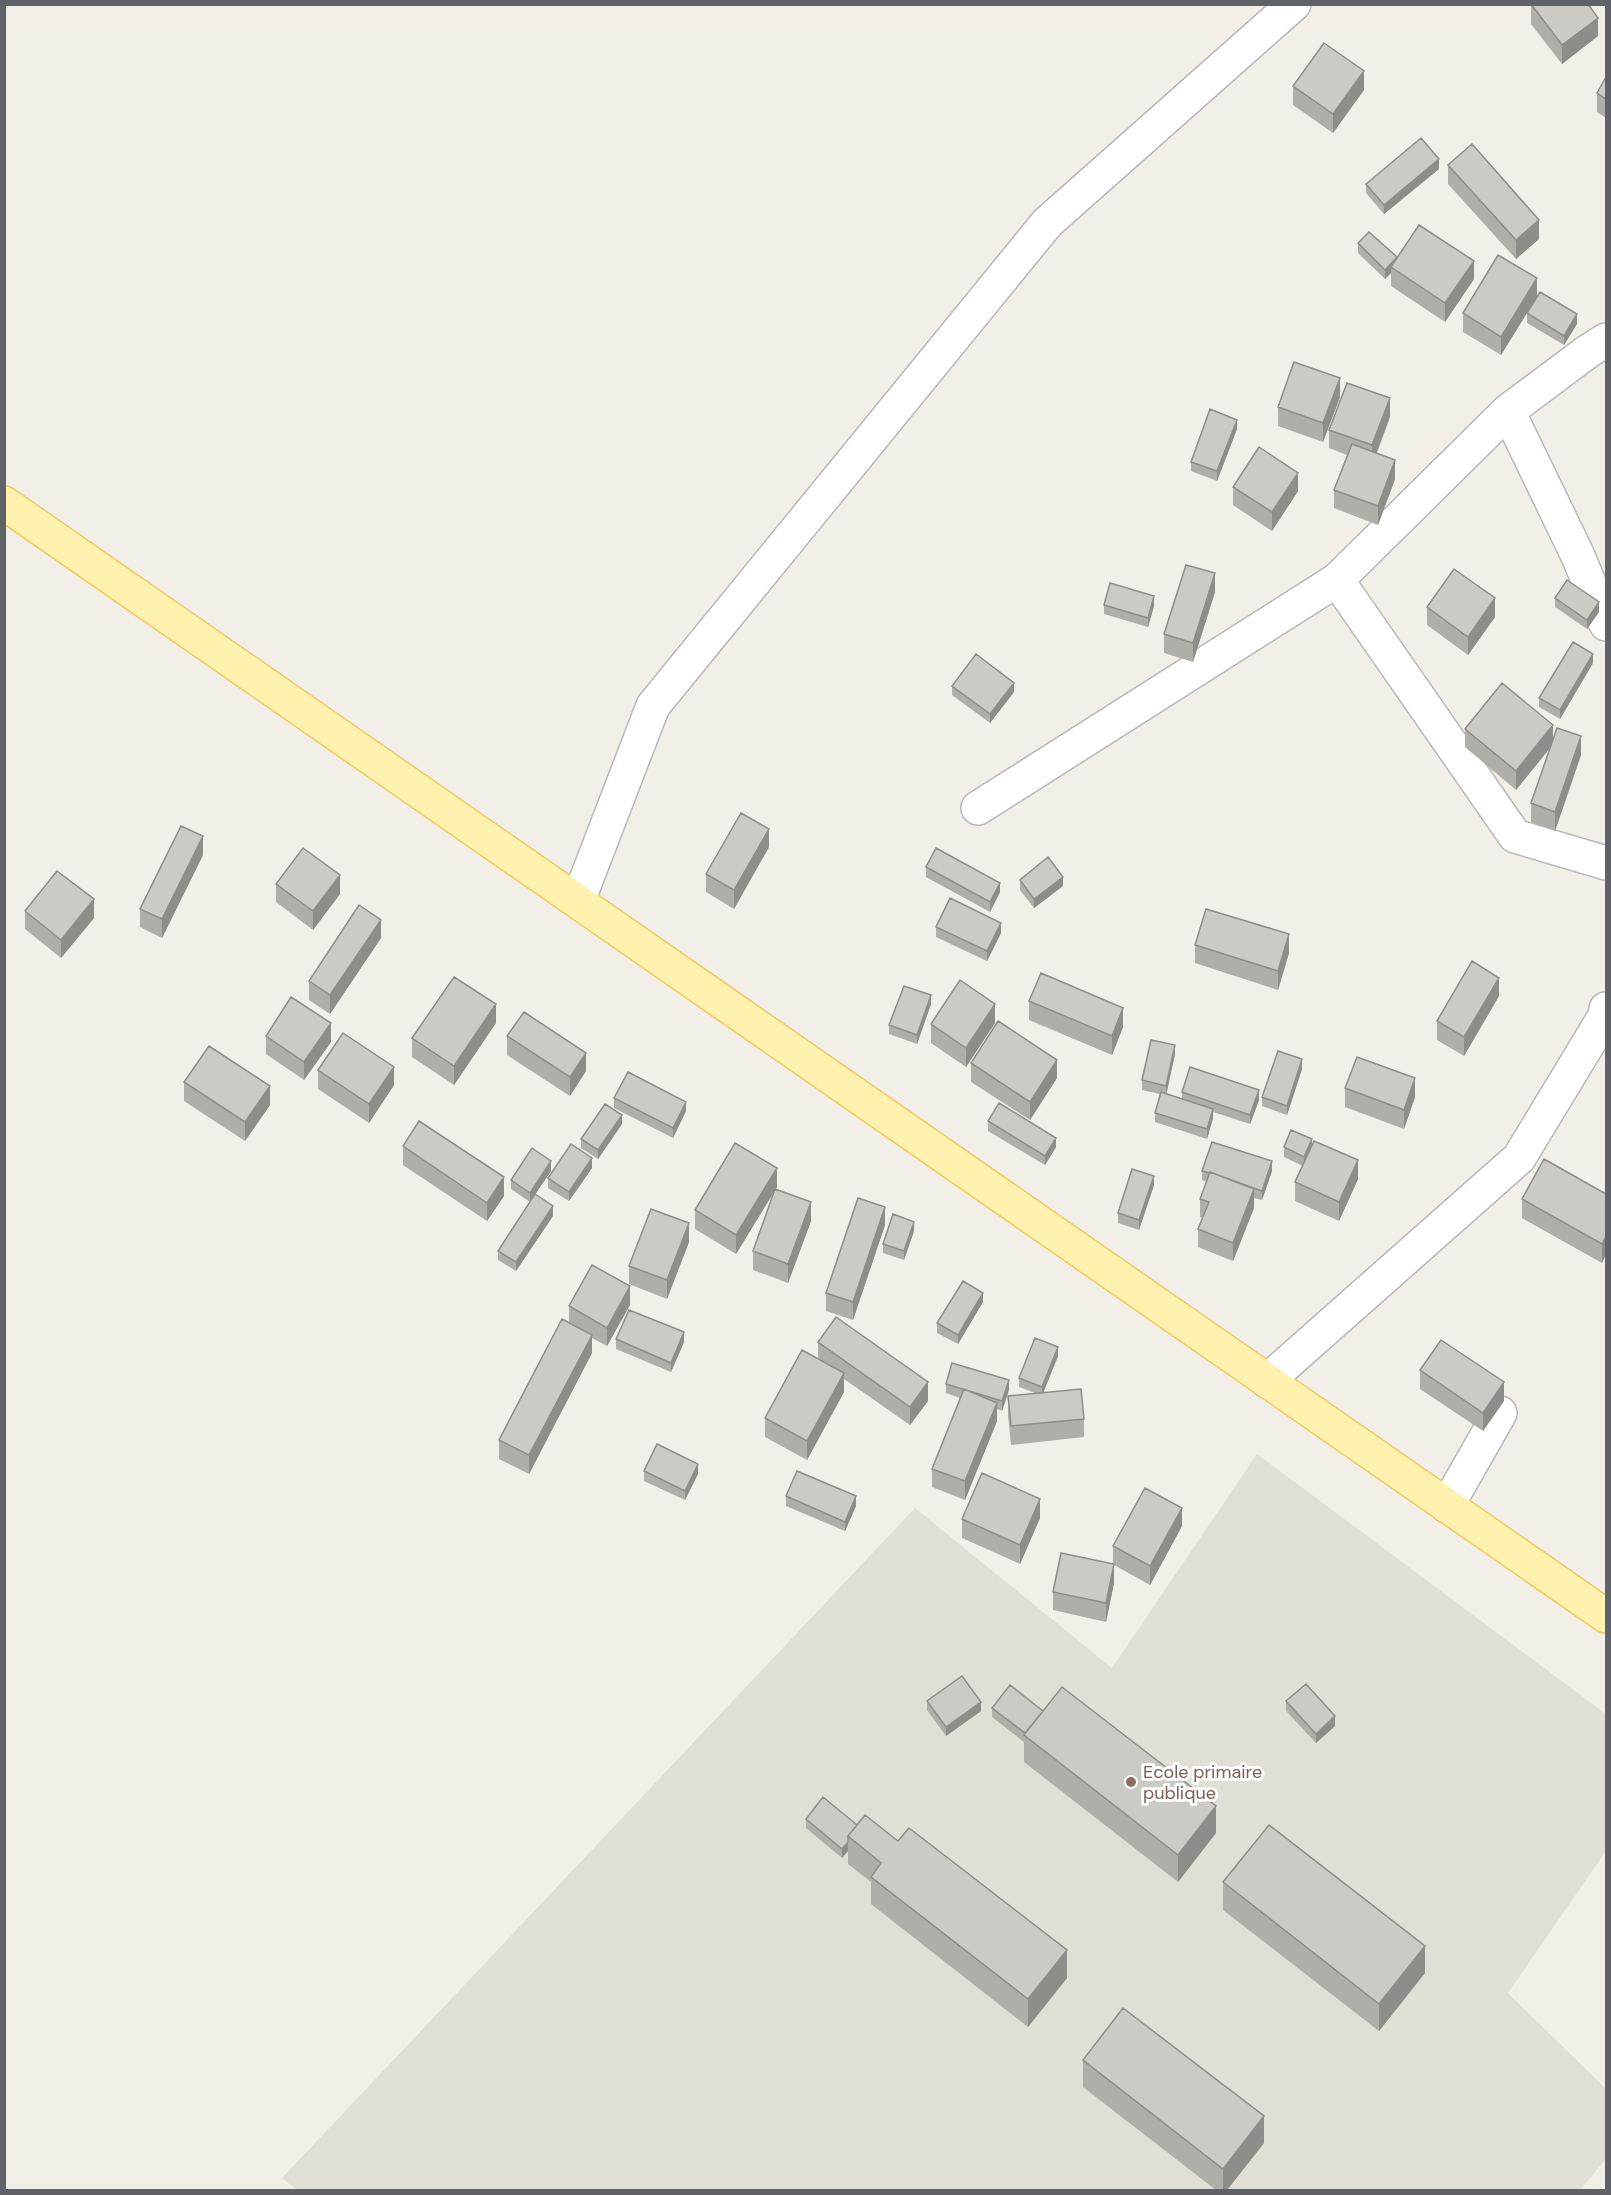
<svg xmlns="http://www.w3.org/2000/svg" width="1611" height="2195" viewBox="0 0 1611 2195" font-family="'DM Sans',sans-serif">
<style>
.education{fill:#e1ded6}
.lines{fill:none;stroke-linecap:round;stroke-linejoin:round}
.minor-casing{stroke:#b5b8bc;stroke-width:36}
.major-casing{stroke:#f2c960;stroke-width:36}
.minor{stroke:#fff;stroke-width:33}
.major{stroke:#fff2af;stroke-width:33}
.wall{fill:#afaea9}
.shaded-wall{fill:#8f8d8a}
.building{fill:#cccac5;stroke:#8f8d8a;stroke-width:1.5}
.education-dot{fill:#8d6e63;stroke:#fff;stroke-width:2}
.labels{text-anchor:middle;dominant-baseline:central;stroke-width:6;stroke-linejoin:round;paint-order:stroke}
.education-label{font-size:18px;fill:#785e54;stroke:#fff;text-anchor:start}
</style>
<rect width="100%" height="100%" fill="#f1efe8"/>
<path class="education" d="M1257 1454 1606 1714V1851L1508 1993 1606 2089V2159L1580 2190H297L282 2178 915 1508 1112 1668Z"/>
<g class="lines">
<defs>
<path id="minor" d="M1508 411 1578 556 1606 624
M1337 580 1515 836 1606 863
M978 808 1337 580 1508 411 1587 352 1606 340
M578 901 653 706 1047 223 1294 4
M1267 1381 1519 1158 1605 1016 1606 1009
M1447 1506 1500 1413"/>
<path id="major" d="M4 503 1606 1616"/>
</defs>
<use href="#minor" class="minor-casing"/>
<use href="#major" class="major-casing"/>
<use href="#minor" class="minor"/>
<use href="#major" class="major"/>
</g>
<path class="wall" d="M1531 5 1598 36 1562 64 1531 24Z
M1606 77V118L1597 112V93Z
M1293 86 1364 90 1333 133 1293 105Z
M1448 165 1539 239 1516 259 1448 184Z
M1439 169 1384 214 1366 193V184Z
M1358 243 1397 257 1474 279 1445 322 1391 286V273L1385 279 1358 253Z
M1536 297 1501 355 1463 332V313L1537 297 1577 324 1564 345 1527 323V313Z
M1340 397 1323 442 1278 426V407Z
M1390 417 1377 453 1395 479 1378 525 1334 508V490L1347 455 1329 448V430Z
M1237 429 1217 481 1191 471V462Z
M1233 487 1298 491 1272 531 1233 505Z
M1215 592 1193 662 1164 653V634Z
M1555 598 1599 612 1587 629 1555 607Z
M1104 605 1154 606 1148 627 1104 614Z
M1427 607 1495 617 1468 655 1427 625Z
M1593 663 1560 719 1539 707V698Z
M952 686 1014 692 990 723 952 695Z
M1465 729 1553 740 1581 755 1555 831 1531 822V803L1551 747 1516 790 1465 747Z
M769 847 734 909 706 892V874Z
M203 855 162 938 140 927V909Z
M926 867 1000 892 990 912 926 877Z
M1020 880 1063 886 1034 908 1020 890Z
M276 884 340 894 313 930 276 902Z
M25 911 94 918 61 958 25 929Z
M936 927 1001 933 987 961 936 937Z
M381 938 330 1014 309 1000V981Z
M1195 945 1289 953 1278 990 1195 963Z
M1499 996 1464 1056 1437 1040V1021Z
M1029 1001 1123 1027 1112 1055 1029 1020Z
M931 1004 917 1044 889 1034V1025Z
M496 1023 454 1085 412 1057V1038Z
M995 1023 966 1067 931 1043V1024Z
M266 1036 331 1042 304 1080 266 1054Z
M507 1036 586 1071 570 1096 507 1055Z
M1175 1054 1166 1094 1182 1099V1092L1259 1100 1250 1124 1213 1112V1118L1207 1139 1155 1122V1113L1160 1094 1142 1090V1080Z
M971 1063 1057 1078 1030 1120 971 1082Z
M1302 1069 1287 1115 1262 1106V1097Z
M318 1070 394 1085 369 1123 318 1089Z
M184 1082 270 1105 245 1141 184 1101Z
M1345 1088 1415 1097 1404 1129 1345 1107Z
M614 1098 686 1111 673 1138 614 1108Z
M988 1121 1056 1147 1045 1165 988 1131Z
M622 1124 598 1159 581 1148V1139Z
M1312 1144 1358 1179 1339 1221 1295 1201V1182L1303 1166 1284 1157V1147Z
M403 1146 504 1196 487 1221 403 1165Z
M592 1168 569 1201 548 1188V1178Z
M551 1171 530 1202 511 1189V1180Z
M1202 1171H1272L1262 1200 1254 1198V1208L1233 1261 1198 1247V1229L1202 1218 1200 1217V1199L1207 1182 1202 1180Z
M1154 1185 1139 1230 1118 1223V1213Z
M777 1187 736 1254 695 1229V1210Z
M1606 1194V1254L1602 1263 1522 1218V1199Z
M553 1216 516 1271 498 1260V1251Z
M811 1221 788 1283 753 1270V1251Z
M885 1225 853 1320 826 1311V1293Z
M914 1231 904 1260 883 1253V1244Z
M689 1242 667 1299 629 1284V1266Z
M983 1302 958 1344 937 1333V1323Z
M630 1305 607 1346 592 1338V1353L529 1474 499 1459V1440L569 1322V1306Z
M616 1339 684 1342 671 1372 616 1349Z
M818 1342 928 1401 910 1425 844 1379V1392L807 1460 765 1437V1418L818 1359Z
M1058 1356 1043 1392 1084 1419V1437L1011 1445 1008 1415V1396L1035 1393 1019 1387V1378Z
M1420 1370 1504 1401 1483 1431 1420 1389Z
M946 1384 1009 1390 1002 1411 997 1409V1421L965 1500 932 1487V1469L960 1398 946 1393Z
M644 1471 698 1474 685 1500 644 1481Z
M786 1496 856 1506 845 1531 786 1506Z
M1040 1518 1020 1564 962 1538V1519Z
M1182 1526 1150 1585 1114 1565V1583L1106 1622 1053 1610V1592L1113 1564V1546Z
M927 1701 981 1711 946 1736 927 1710Z
M1286 1701 1335 1726 1316 1743 1286 1711Z
M992 1708 1043 1711 1216 1833 1178 1882 1024 1762V1742L992 1717Z
M806 1819 857 1825 1067 1978 1028 2027 871 1904V1882L848 1864V1851L842 1858 806 1828Z
M1223 1882 1425 1973 1379 2031 1223 1910Z
M1083 2060 1264 2143 1227 2190H1216L1083 2087Z"/>
<path class="shaded-wall" d="M1598 18V36L1562 64V45Z
M1364 71V90L1333 133V114Z
M1439 159V169L1384 214V205Z
M1539 220V239L1516 259V240Z
M1397 257 1391 267V273L1385 279V270Z
M1474 261V279L1445 322V303Z
M1537 278V297L1501 355V337Z
M1577 314V324L1564 345V336Z
M1340 378V397L1323 442V423Z
M1390 398V417L1372 464V445Z
M1237 420V429L1217 481V471Z
M1395 460V479L1378 525V506Z
M1298 473V491L1272 531V512Z
M1215 573V592L1193 662V643Z
M1154 596V606L1148 627V618Z
M1495 598V617L1468 655V637Z
M1599 602V612L1587 629V620Z
M1593 654V663L1560 719V710Z
M1014 683V692L990 723V714Z
M1553 725V744L1516 790V771Z
M1581 736V755L1555 831V812Z
M769 829V847L734 909V890Z
M203 836V855L162 938V919Z
M340 875V894L313 930V911Z
M1063 877V886L1034 908V899Z
M1000 883V892L990 912V902Z
M94 899V918L61 958V940Z
M381 920V938L330 1014V995Z
M1001 923V933L987 961V951Z
M1289 934V953L1278 990V971Z
M1499 978V996L1464 1056V1037Z
M931 995V1004L917 1044V1035Z
M496 1004V1023L454 1085V1066Z
M995 1004V1023L966 1067V1048Z
M1123 1008V1027L1112 1055V1036Z
M331 1023V1042L304 1080V1062Z
M1175 1045V1054L1166 1096V1086Z
M586 1053V1071L570 1096V1077Z
M1302 1059V1069L1287 1115V1106Z
M1057 1060V1078L1030 1120V1102Z
M394 1067V1085L369 1123V1104Z
M1415 1078V1097L1404 1129V1110Z
M270 1086V1105L245 1141V1122Z
M1259 1090V1100L1250 1124V1115Z
M686 1102V1111L673 1138V1128Z
M1213 1109V1118L1207 1139V1129Z
M622 1115V1124L598 1159V1150Z
M1056 1138V1147L1045 1165V1156Z
M1312 1139V1148L1304 1166V1157Z
M592 1158V1168L569 1201V1192Z
M1358 1160V1179L1339 1221V1202Z
M551 1161V1171L530 1202V1193Z
M1272 1161V1171L1262 1200V1191Z
M777 1168V1187L736 1254V1235Z
M1154 1176V1185L1139 1230V1220Z
M504 1177V1196L487 1221V1203Z
M1254 1189V1208L1233 1261V1243Z
M811 1202V1221L788 1283V1264Z
M553 1206V1216L516 1271V1262Z
M885 1207V1225L853 1320V1302Z
M914 1222V1231L904 1260V1251Z
M689 1223V1242L667 1299V1280Z
M1606 1236V1254L1602 1263V1244Z
M630 1286V1305L607 1346V1328Z
M983 1293V1302L958 1344V1335Z
M684 1332V1342L671 1372V1363Z
M592 1335V1353L529 1474V1455Z
M1058 1347V1356L1042 1396V1387Z
M844 1373V1392L807 1460V1441Z
M1009 1380V1390L1002 1411V1401Z
M928 1382V1401L910 1425V1407Z
M1504 1382V1401L1483 1431V1413Z
M997 1403V1421L965 1500V1481Z
M698 1464V1474L685 1500V1491Z
M856 1496V1506L845 1531V1522Z
M1040 1499V1518L1020 1564V1545Z
M1182 1508V1526L1150 1585V1566Z
M1114 1564V1583L1106 1622V1603Z
M981 1702V1711L946 1736V1727Z
M1335 1716V1726L1316 1743V1734Z
M1216 1806V1833L1178 1882V1855Z
M848 1842V1851L842 1858V1849Z
M1425 1946V1973L1379 2031V2004Z
M1067 1950V1978L1028 2027V1999Z
M1264 2116V2143L1227 2190H1223V2169Z"/>
<path class="building" d="M1531 4H1588L1598 18 1562 45Z
M1324 43 1364 71 1333 114 1293 86Z
M1606 77V99L1597 93Z
M1421 138 1439 159 1384 205 1366 184Z
M1472 144 1539 220 1516 240 1448 165Z
M1419 225 1474 261 1445 303 1391 267Z
M1369 232 1397 257 1385 270 1358 243Z
M1498 255 1537 278 1501 337 1463 313Z
M1540 292 1577 314 1564 336 1527 313Z
M1294 362 1340 378 1323 423 1278 407Z
M1347 383 1390 398 1372 445 1329 430Z
M1210 409 1237 420 1217 471 1191 462Z
M1352 444 1395 460 1378 506 1334 490Z
M1259 447 1298 473 1272 512 1233 487Z
M1186 565 1215 573 1193 643 1164 634Z
M1454 569 1495 598 1468 637 1427 607Z
M1567 580 1599 602 1587 620 1555 598Z
M1110 583 1154 596 1148 618 1104 605Z
M1573 642 1593 654 1560 710 1539 698Z
M976 654 1014 683 990 714 952 686Z
M1502 683 1553 725 1516 771 1465 729Z
M1557 728 1581 736 1555 812 1531 803Z
M741 813 769 829 734 890 706 874Z
M181 826 203 836 162 919 140 909Z
M303 848 340 875 313 911 276 884Z
M936 848 1000 883 990 902 926 867Z
M1048 857 1063 877 1034 899 1020 880Z
M57 871 94 899 61 940 25 911Z
M950 898 1001 923 987 951 936 927Z
M359 905 381 920 330 995 309 981Z
M1206 909 1289 934 1278 971 1195 945Z
M1472 961 1499 978 1464 1037 1437 1021Z
M1041 973 1123 1008 1112 1036 1029 1001Z
M454 977 496 1004 454 1066 412 1038Z
M960 980 995 1004 966 1048 931 1024Z
M904 986 931 995 917 1035 889 1025Z
M291 997 331 1023 304 1062 266 1036Z
M524 1012 586 1053 570 1077 507 1036Z
M998 1021 1057 1060 1030 1102 971 1063Z
M343 1033 394 1067 369 1104 318 1070Z
M1151 1040 1175 1045 1166 1086 1142 1080Z
M209 1046 270 1086 245 1122 184 1082Z
M1278 1051 1302 1059 1287 1106 1262 1097Z
M1357 1057 1415 1078 1404 1110 1345 1088Z
M1190 1067 1259 1090 1250 1115 1182 1092Z
M628 1072 686 1102 673 1128 614 1098Z
M1161 1092 1213 1109 1207 1129 1155 1113Z
M999 1103 1056 1138 1045 1156 988 1121Z
M605 1104 622 1115 598 1150 581 1139Z
M419 1121 504 1177 487 1203 403 1146Z
M1291 1130 1312 1139 1304 1157 1284 1147Z
M1314 1141 1358 1160 1339 1202 1295 1182Z
M1212 1142 1272 1161 1262 1191 1237 1182 1210 1172V1173L1202 1171Z
M735 1143 777 1168 736 1235 695 1210Z
M571 1144 592 1158 569 1192 548 1178Z
M532 1148 551 1161 530 1193 511 1180Z
M1544 1159 1606 1194V1236L1602 1244 1522 1199Z
M1132 1169 1154 1176 1139 1220 1118 1213Z
M1210 1172 1254 1189 1233 1243 1198 1229 1209 1202 1200 1199Z
M775 1189 811 1202 788 1264 753 1251Z
M535 1194 553 1206 516 1262 498 1251Z
M858 1198 885 1207 853 1302 826 1293Z
M651 1209 689 1223 667 1280 629 1266Z
M893 1214 914 1222 904 1251 883 1244Z
M592 1265 630 1286 607 1328 569 1306Z
M963 1281 983 1293 958 1335 937 1323Z
M629 1310 684 1332 671 1363 616 1339Z
M836 1317 928 1382 910 1407 818 1342Z
M562 1319 592 1335 529 1455 499 1440Z
M1035 1338 1058 1347 1042 1387 1019 1378Z
M1441 1340 1504 1382 1483 1413 1420 1370Z
M802 1350 844 1373 807 1441 765 1418Z
M952 1363 1009 1380 1002 1401 946 1384Z
M964 1389 997 1403 965 1481 932 1469Z
M1081 1389 1084 1419 1011 1426 1008 1396Z
M657 1444 698 1464 685 1491 644 1471Z
M797 1471 856 1496 845 1522 786 1496Z
M982 1473 1040 1499 1020 1545 962 1519Z
M1145 1488 1182 1508 1150 1566 1113 1546Z
M1061 1553 1114 1564 1106 1603 1053 1592Z
M962 1676 981 1702 946 1727 927 1701Z
M1306 1684 1335 1716 1316 1734 1286 1701Z
M1010 1685 1043 1711 1025 1733 992 1708Z
M1062 1687 1216 1806 1178 1855 1024 1735Z
M823 1797 857 1825 848 1836V1842L842 1849 806 1819Z
M865 1815 898 1841 909 1828 1067 1950 1028 1999 871 1877 881 1863 848 1836Z
M1269 1825 1425 1946 1379 2004 1223 1882Z
M1123 2008 1264 2116 1223 2169 1083 2060Z"/>
<circle class="education-dot" cx="1131" cy="1782" r="6"/>
<g class="labels">
<g class="education-label">
<text x="1143" y="1772">Ecole primaire<tspan x="1143" dy="21">publique</tspan></text>
</g>
</g>
<rect width="1611" height="2195" fill="none" stroke="#5f6368" stroke-width="12"/>
</svg>
